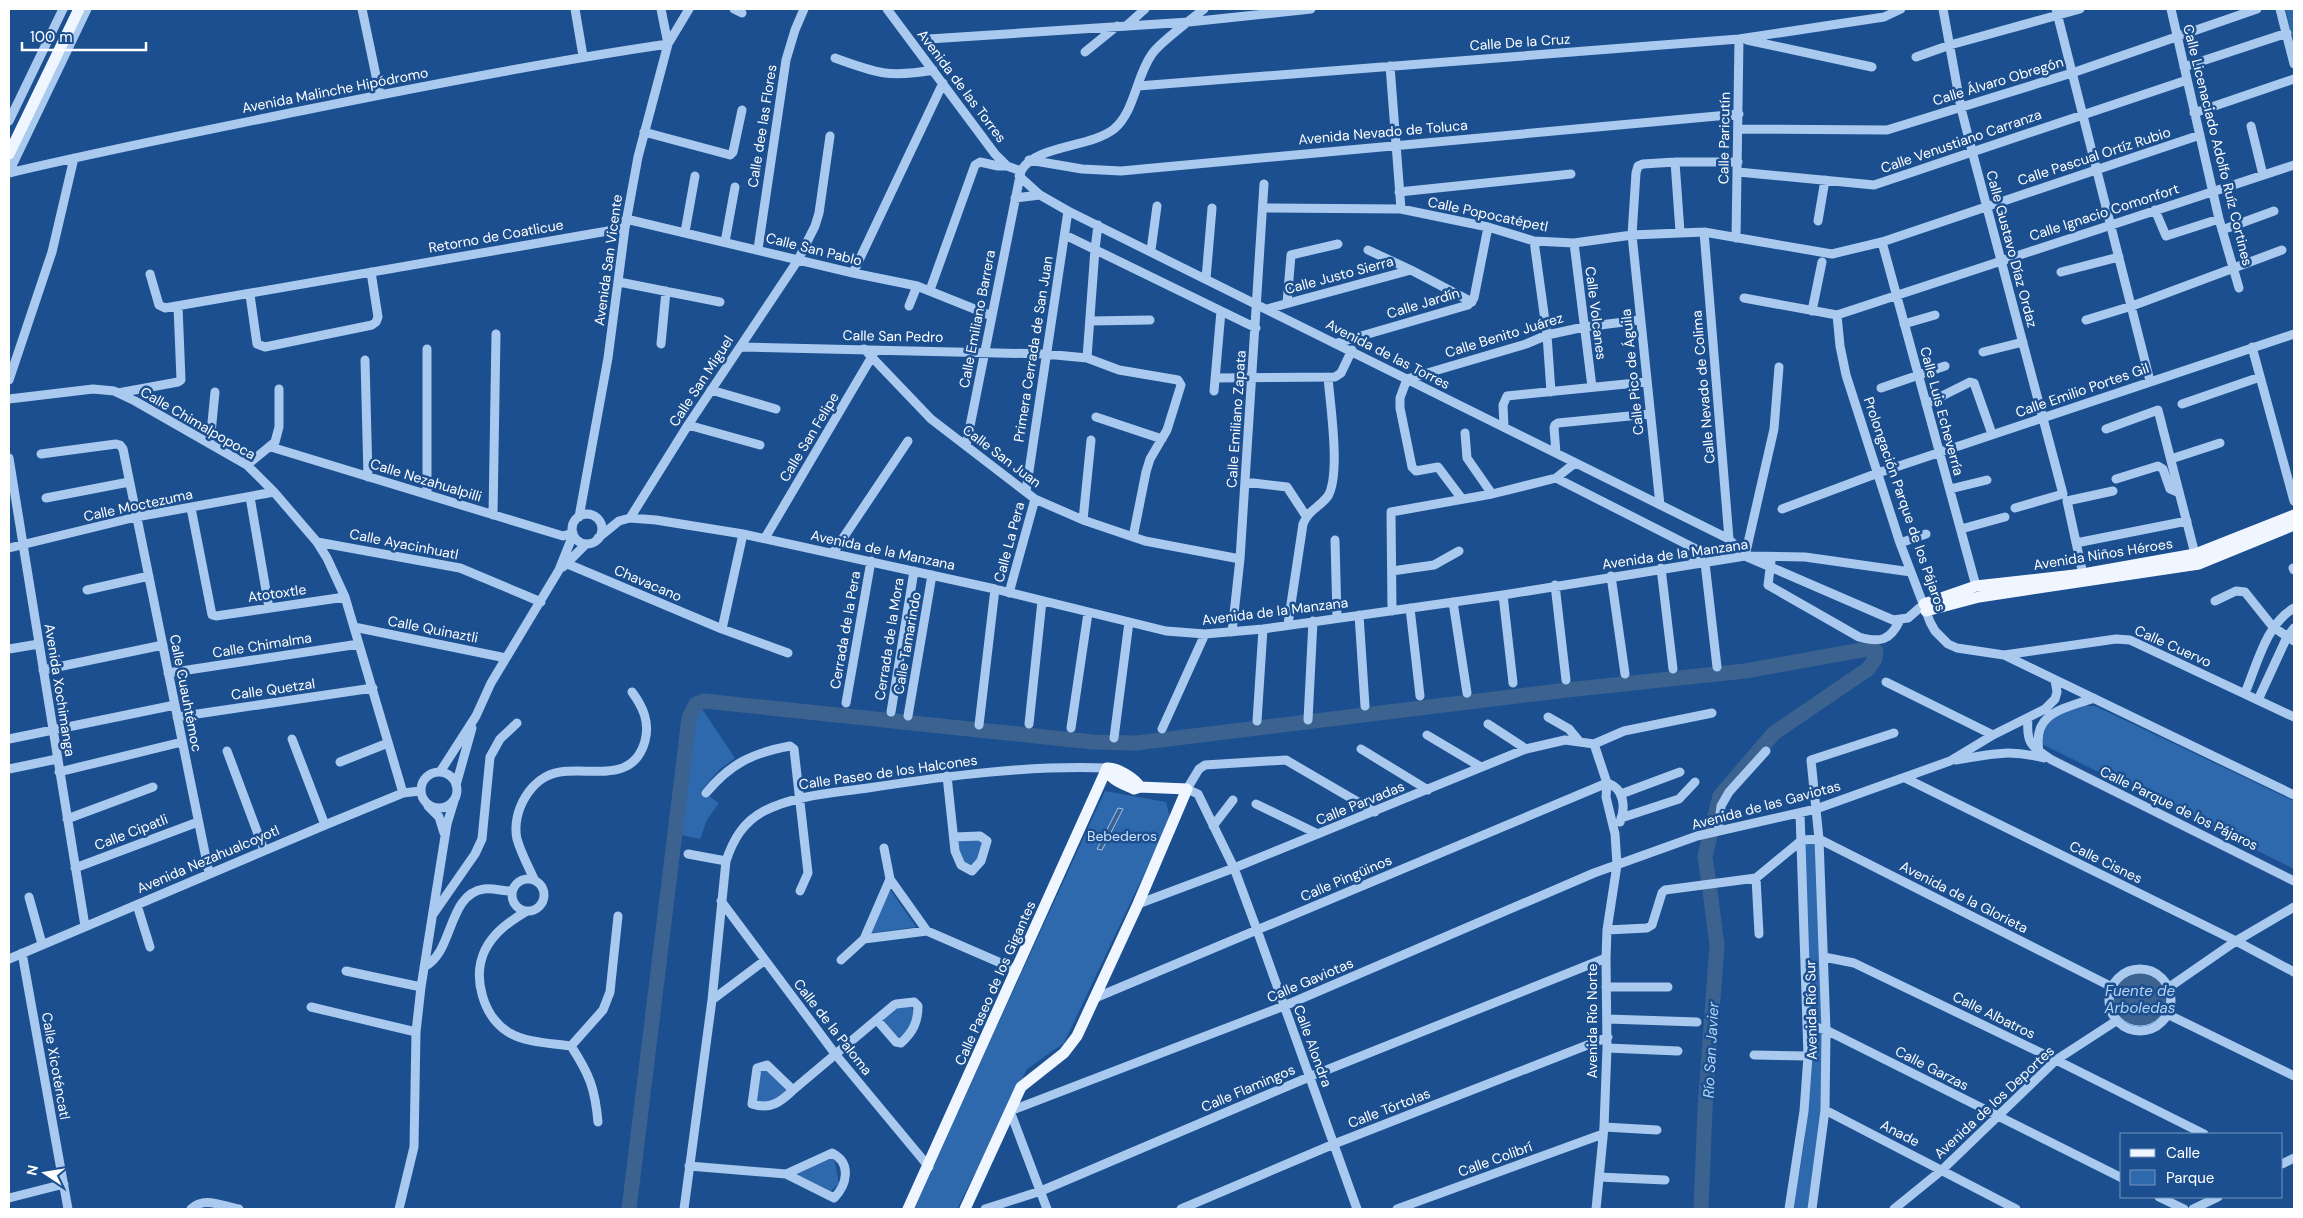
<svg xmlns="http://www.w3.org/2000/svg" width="2303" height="1218" viewBox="0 0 2303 1218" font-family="'DM Sans',sans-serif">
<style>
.green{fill:#2e69ad}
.water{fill:#3c6290;stroke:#9cc4f0}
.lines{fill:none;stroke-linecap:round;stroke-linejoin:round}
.river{stroke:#3c6290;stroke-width:15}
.minor{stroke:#a9c9ee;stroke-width:9}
.major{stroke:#f0f6ff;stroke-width:11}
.labels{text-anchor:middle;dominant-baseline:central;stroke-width:5;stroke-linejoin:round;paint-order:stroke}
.street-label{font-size:14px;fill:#fff;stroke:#1b4f8f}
.park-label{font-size:14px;fill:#cfe3fa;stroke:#1b4f8f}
.water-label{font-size:15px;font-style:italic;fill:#b5d3f5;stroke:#1b4f8f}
</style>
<rect width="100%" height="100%" fill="#1b4f8f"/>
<path class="green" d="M2288 9H2294V45L2286 10Z
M698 703 735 758 719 770 701 791 719 803 707 820 700 839 681 835Z
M2079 706H2095L2294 801V869L2040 743 2039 730 2057 716Z
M1105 791 1166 802 1170 819 1064 1043 1027 1069 957 1209H913Z
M979 838 985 843 983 854 971 870C959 861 956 853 959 839Z
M1818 840 1824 1080 1810 1209H1791C1823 1090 1807 963 1803 841Z
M889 888 916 927 871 933Z
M909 1005 915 1011 913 1024 900 1040 883 1019 897 1006Z
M764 1065 787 1089 774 1104 753 1103 758 1069Z
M834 1158 839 1184 830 1192 791 1174Z"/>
<path class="water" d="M1118 808 1123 809 1102 850 1097 849Z
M2113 999a27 27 0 1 1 54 0a27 27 0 1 1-54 0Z"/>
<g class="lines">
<path class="river" d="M629 1209 689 718 696 704 704 701 1093 742 1136 743 1567 690 1745 671 1867 649 1876 651 1875 659 1868 669 1774 733 1720 796 1705 856 1708 877
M1701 1209 1705 1109 1717 945 1710 891"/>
<path class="minor" d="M362 9 380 95
M575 9 583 56
M734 9 742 13
M887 9 995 154 1007 166 1021 171
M1943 9 1961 108 1972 151 2063 494 2015 508
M2056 9 2150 381
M2171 9 2219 219 2239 288
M2280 9 2294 64
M1126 26 1145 9
M929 39 1189 22 1311 9
M1747 40 1872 67
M668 44 689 9
M1085 52 1117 26
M1916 57 1950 45 2080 9
M835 58C876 73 889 78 933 70
M1390 66 1401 209
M2184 67 2287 33
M1138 86 1739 39 1884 17 1901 9
M2194 113 2294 79
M9 121 63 9
M2251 126 2263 175
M1739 129 1887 130 2072 73 2257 9
M644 132 730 155 733 152 742 110
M1029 160 1082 169 1121 171 1739 114
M1675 162 1680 232
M9 172 87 9
M1738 172 1874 185 2187 80
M9 173C106 150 203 131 300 111 423 86 545 62 668 44
M1019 176 1040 195 1068 211 1729 539 1745 556 1893 620 1908 618 1924 604
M1399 192 1571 174
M1015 198 1040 195
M1263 208 1401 209 1488 227 1534 241 1574 243 1632 235 1704 232 1832 254 1882 242 2200 135
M2155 210 2166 236 2219 219
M626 219 853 273 917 286 992 316
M1818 221 1825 180
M2222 230 2274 211
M685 232 695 176
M1704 232 1729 539
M1065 235 1256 328
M1736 238 1739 39
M1534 241 1547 335 1551 392
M725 242 735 187
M1882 242 1976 586
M1574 243 1592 387
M758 249 786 60 795 30 804 9
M1151 250 1157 206
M1368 250 1411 270
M2061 272 2119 257
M853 273 943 83
M150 274 159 305 165 308 625 228
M1206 279 1212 208
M619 282 720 302
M930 290 975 165 980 162 998 166H1007
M250 295 257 344 265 347 372 325 376 322 378 317 371 272
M1744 298 1837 315 2294 165
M1287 303 1291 255 1338 244
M909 306 917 286
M1267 309 1411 270 1472 302
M1812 311 1822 262
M1837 315 1840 346 1846 375 1900 543 1930 622 1935 631 1948 644 1957 648 2004 655 2294 795
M2086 320 2132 306 2282 250
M1090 321 1150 320
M1904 324 1935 315
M1337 343 1468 305 1474 298 1488 227
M661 344 666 291
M740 347 1045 354 1087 358 1119 370 1178 380 1181 385 1167 430 1150 459 1146 472 1133 537
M2252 347 2294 501
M864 349 931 419 1035 499 1083 520 1145 541 1240 559
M1983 352 2023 342
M1087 358 1095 249 1098 225
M365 360 368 477
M1215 378 1335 377 1341 373 1352 350
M9 380 52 252 74 158
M1881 388 1945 366
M711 390 776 409
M1214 391 1221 311
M118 393 178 382 181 380 178 306
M9 399 93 389 114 391 135 401 247 465 274 492 317 542 327 558 345 597 403 793
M1926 404 1970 382 1974 383 1992 434
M2182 404 2260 377
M1096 417 1162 439
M688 425 760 445
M1504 427 1503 405 1507 396 1646 382
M2106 429 2158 410 2195 554
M1465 433 1467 458 1492 494
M210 443 215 392
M966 446 1021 171C1035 145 1090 148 1114 129 1135 111 1136 76 1152 54 1160 42 1192 19 1204 9
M271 447 563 536 573 533
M1556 453 1554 428 1555 425 1558 423 1650 414
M41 454 116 444 120 445 123 449 209 873
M9 458 85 926
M2171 459 2220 443
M247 465 275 442 279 427V389
M1556 478 1698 550 1700 553V558L1692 563
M2116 479 2158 466 2163 469 2170 489 2179 493
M1245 482 1287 487 1306 516
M1950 489 1987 480
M1026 491 1068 211
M427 494V349
M250 497 269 608
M46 498 129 482
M1462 499 1438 467 1416 471 1412 467 1400 408V398L1407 379 1526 344 1547 335 1584 327 1640 320
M1660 505 1632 235 1636 173 1638 166 1643 164 1675 162H1738
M191 508 212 615 216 616 345 597
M1782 509 1878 473 2294 334
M572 529a15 15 0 1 1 30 0a15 15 0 1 1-30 0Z
M493 515 496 334
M579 517 608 358 625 228 638 157 668 44 661 9
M630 518 688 425 798 260 815 226 819 213 830 136
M1083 520 1091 440
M1961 529 2005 517
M598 538 619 521 630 518 656 520 743 534 995 589 1166 631 1205 634 1263 629 1503 595 1745 556 1805 557 1911 572
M765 538 874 353
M1335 540 1337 618
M317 542 460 568 541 602
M1900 543 1926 534
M2076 543 2187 521
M9 548 136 517 274 492
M833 553 908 441
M1745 556 1774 429 1779 367
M1771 561 1768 585 1859 637C1880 643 1890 641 1900 620
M563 562 722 629 788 653
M1705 563 1717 667
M563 567 586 544
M1661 568 1673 669
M2293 568 2294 570
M1392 571 1434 565 1459 551
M1611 576 1625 674
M2084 579 2067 501 2113 491
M1555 585 1566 680
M87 590 149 576
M1009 593 1035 499
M1503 595 1513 683
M2215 601 2236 591 2245 592 2273 627 2294 641
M1453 602 1467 693
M1410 608 1420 696
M1392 611 1391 512 1492 494 1556 478 1575 463
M1359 615 1365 706
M1288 624 1303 524C1308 510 1320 507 1328 496 1341 474 1330 404 1328 377
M354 627 506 658
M722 629 743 534
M1232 632 1240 559 1264 184
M9 649 39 644
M2004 655 2116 639 2130 640 2294 717
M43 670 163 645
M168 673 359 644
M1886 682 1993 735
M2245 693C2257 665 2266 624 2294 608
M2258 700 2287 637 2294 628
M846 703 871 561
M891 712 914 571
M908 716 932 575
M177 717 373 688
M1548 717 1569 729 1579 741
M2028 718C2026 744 2031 746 2052 760L2294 881
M1308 720 1313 621
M1257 721 1263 629
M1029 724 1042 601
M1488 724 1526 749
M979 725 995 589
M1071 728 1088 613
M1162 729 1205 634
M1427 735 1481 767
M1114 738 1129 622
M9 739 175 705
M292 739 325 825
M1594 744 1607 783 1606 797 1615 834 1617 865 1607 930 1606 958 1607 1048 1604 1127 1596 1209
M1594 744 1624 731 1712 713
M1361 749 1428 790
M227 751 264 850
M2039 751C2032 712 2064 709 2094 698
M1956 760C1992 754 2008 749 2044 758
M340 762 388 743
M9 769 57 759
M421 790a18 18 0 1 1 36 0a18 18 0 1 1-36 0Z
M59 772 182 742
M440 772 476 716 491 683 559 570 573 535
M947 776 955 851 961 865 972 871 981 861 987 841 980 836 954 837
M1905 778 2236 941 2294 972
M1607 783C1624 788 1626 807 1620 822
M456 785 472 728
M706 793C730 764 752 753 790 746L794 749 808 873 800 891
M1621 794 1680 772
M1256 804 1318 834
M428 806 439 817 444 833
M1621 818 1679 799 1695 782
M67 819 153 787
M1213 826 1233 800
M1718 831 1721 806 1729 792 1766 751
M688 854 726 861
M75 868 198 822
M1756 878 1759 934
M512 895a16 16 0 1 1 32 0a16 16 0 1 1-32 0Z
M534 879C528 866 521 853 517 839 511 812 531 776 560 772 592 767 633 784 645 741 650 722 643 707 632 692
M890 879 927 931
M29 897 42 944
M721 901 836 1055 929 1167
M1138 904 1234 868 1526 749 1565 740 1594 744
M137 905 150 947
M527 911C510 921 494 932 485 950 472 977 483 1016 508 1032 526 1043 551 1043 571 1046 590 1075 595 1089 598 1122
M434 913 475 854 482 839 490 757 500 739 517 723
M1607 930 1647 928 1652 925 1662 893 1665 890 1756 878 1802 840 1819 839 2112 987
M864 939 927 931 1017 970
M22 953 68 1209
M1824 957 1854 963 2056 1060 2204 1134
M9 959 325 825 403 793 420 791
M841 960 864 939 890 879 884 848
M424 967C454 953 447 894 484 889 493 888 503 891 511 891
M2109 1000a31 31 0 1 1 62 0a31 31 0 1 1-62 0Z
M346 971 421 987
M1606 987H1668
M2168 988 2236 941 2294 907
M1095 998 1607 783
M712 1000 764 961
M311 1007 416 1032
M2167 1014 2294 1076
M1608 1019 1697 1022
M1809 1025 1826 1030 2122 1178
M571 1046 603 1010 610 992 618 916
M1607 1048 1678 1051
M1754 1055 1808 1056
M793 1090 767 1065 757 1068 752 1104C770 1110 781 1102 793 1090L894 1005 896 1004 914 1002 918 1006C918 1022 913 1032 901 1043L896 1042 877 1020
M1825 1110 2016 1209
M1604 1127 1657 1130
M2282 1164 2294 1158
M689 1166 786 1174 834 1198C847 1185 852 1163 832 1153L786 1174
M1599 1177 1665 1180
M2159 1197 2184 1209
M9 1198 64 1184
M191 1209C204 1196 222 1206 239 1209
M399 1209 414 1147 416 1032 421 987 447 824 454 801
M684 1209 712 1000 726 861C733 840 743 822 764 811 796 795 833 793 868 788 947 776 1027 765 1107 768
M985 1209 1041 1191 1309 1077 1606 958
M1047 1209 1010 1111 1284 1006 1594 873 1697 836 1816 809 1950 761 1993 735 2045 709 2055 699 2057 692 2055 680
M1181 1209 1334 1144 1608 1037
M1357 1209 1257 930 1234 868 1198 794 1187 789 1199 769 1205 765 1286 760 1375 812
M1397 1209 1603 1134
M1789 1209 1804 1111 1808 1056 1800 813
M1812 1209 1825 1110 1826 1030 1819 839 1811 760 1894 733
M1894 1209 1942 1170 2056 1060 2116 1021
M2193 1209 2218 1197"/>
<path class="major" d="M9 154 79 9
M1924 604 1976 586 2083 574 2195 554 2294 515
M1926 611 1979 597 2199 564 2294 525
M1107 768C1117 767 1136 779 1140 787
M908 1209 1107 768
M965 1209 1021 1087 1064 1053 1077 1036 1138 904 1187 789 1140 787 1134 789C1124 784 1109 780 1107 768"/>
</g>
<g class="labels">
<g class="street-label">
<text transform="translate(1520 42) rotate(-4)">Calle De la Cruz</text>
<text transform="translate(1998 81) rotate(-17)">Calle Álvaro Obregón</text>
<text transform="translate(962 86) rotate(53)">Avenida de las Torres</text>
<text transform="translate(335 90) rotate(-11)">Avenida Malinche Hipódromo</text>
<text transform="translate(762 126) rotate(-81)">Calle dee las Flores</text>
<text transform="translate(1383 132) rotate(-5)">Avenida Nevado de Toluca</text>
<text transform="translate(1724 138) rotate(-89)">Calle Paricutín</text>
<text transform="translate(1961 141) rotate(-19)">Calle Venustiano Carranza</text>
<text transform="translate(2218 145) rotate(76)">Calle Licenaciado Adolfo Ruíz Cortines</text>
<text transform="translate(2094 156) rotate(-18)">Calle Pascual Ortíz Rubio</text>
<text transform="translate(2104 212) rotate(-18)">Calle Ignacio Comonfort</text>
<text transform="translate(1488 214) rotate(12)">Calle Popocatépetl</text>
<text transform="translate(496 236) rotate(-10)">Retorno de Coatlicue</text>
<text transform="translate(814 249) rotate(14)">Calle San Pablo</text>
<text transform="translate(2012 249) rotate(75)">Calle Gustavo Díaz Ordaz</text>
<text transform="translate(608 260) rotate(-82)">Avenida San Vicente</text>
<text transform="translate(1339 275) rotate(-15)">Calle Justo Sierra</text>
<text transform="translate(1423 303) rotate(-17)">Calle Jardín</text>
<text transform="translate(1596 313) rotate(83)">Calle Volcanes</text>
<text transform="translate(977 319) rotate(-79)">Calle Emiliano Barrera</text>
<text transform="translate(1504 335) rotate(-17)">Calle Benito Juárez</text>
<text transform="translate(893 336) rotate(1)">Calle San Pedro</text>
<text transform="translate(1033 349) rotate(-81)">Primera Cerrada de San Juan</text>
<text transform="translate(1388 354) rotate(27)">Avenida de las Torres</text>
<text transform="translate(1632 372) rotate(-96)">Calle Pico de Águila</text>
<text transform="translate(701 381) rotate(-57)">Calle San Miguel</text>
<text transform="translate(1703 387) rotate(-95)">Calle Nevado de Colima</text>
<text transform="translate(2082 390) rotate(-19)">Calle Emilio Portes Gil</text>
<text transform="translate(1942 411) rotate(75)">Calle Luis Echeverría</text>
<text transform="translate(1236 419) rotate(-86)">Calle Emiliano Zapata</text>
<text transform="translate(198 423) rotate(30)">Calle Chimalpopoca</text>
<text transform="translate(809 437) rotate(-59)">Calle San Felipe</text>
<text transform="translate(1002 456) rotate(37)">Calle San Juan</text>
<text transform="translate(426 480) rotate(17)">Calle Nezahualpilli</text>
<text transform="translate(1905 504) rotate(71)">Prolongación Parque de los Pájaros</text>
<text transform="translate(138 505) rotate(-12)">Calle Moctezuma</text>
<text transform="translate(1009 542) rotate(-75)">Calle La Pera</text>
<text transform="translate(404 544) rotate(11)">Calle Ayacinhuatl</text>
<text transform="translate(883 550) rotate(12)">Avenida de la Manzana</text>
<text transform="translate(1675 554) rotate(-8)">Avenida de la Manzana</text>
<text transform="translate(2103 554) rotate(-9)">Avenida Niños Héroes</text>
<text transform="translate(648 583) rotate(23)">Chavacano</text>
<text transform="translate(277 593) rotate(-8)">Atotoxtle</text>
<text transform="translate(1275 611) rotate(-7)">Avenida de la Manzana</text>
<text transform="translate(433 629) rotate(11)">Calle Quinaztli</text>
<text transform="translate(845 630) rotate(-80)">Cerrada de la Pera</text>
<text transform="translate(889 639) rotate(-81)">Cerrada de la Mora</text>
<text transform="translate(907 643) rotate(-80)">Calle Tamarindo</text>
<text transform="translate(262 645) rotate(-9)">Calle Chimalma</text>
<text transform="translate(2173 646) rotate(24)">Calle Cuervo</text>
<text transform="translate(273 689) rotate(-8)">Calle Quetzal</text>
<text transform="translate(60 690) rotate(81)">Avenida Xochimanga</text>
<text transform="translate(186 693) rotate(79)">Calle Cuauhtémoc</text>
<text transform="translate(888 772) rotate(-8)">Calle Paseo de los Halcones</text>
<text transform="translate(1360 803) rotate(-22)">Calle Parvadas</text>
<text transform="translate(1766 805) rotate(-15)">Avenida de las Gaviotas</text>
<text transform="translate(2179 808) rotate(26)">Calle Parque de los Pájaros</text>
<text transform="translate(131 832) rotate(-21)">Calle Cipatli</text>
<text transform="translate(208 859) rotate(-23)">Avenida Nezahualcoyotl</text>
<text transform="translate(2106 862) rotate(26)">Calle Cisnes</text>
<text transform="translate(1346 878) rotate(-23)">Calle Pingüinos</text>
<text transform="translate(1964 897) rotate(27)">Avenida de la Glorieta</text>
<text transform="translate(1310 980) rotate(-23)">Calle Gaviotas</text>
<text transform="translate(995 983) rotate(-66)">Calle Paseo de los Gigantes</text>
<text transform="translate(1811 1010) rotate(-91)">Avenida Río Sur</text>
<text transform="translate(1994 1015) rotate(26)">Calle Albatros</text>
<text transform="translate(1592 1021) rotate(-90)">Avenida Río Norte</text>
<text transform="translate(833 1027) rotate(52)">Calle de la Paloma</text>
<text transform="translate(1313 1046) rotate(70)">Calle Alondra</text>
<text transform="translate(56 1066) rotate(80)">Calle Xicoténcatl</text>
<text transform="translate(1932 1068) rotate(27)">Calle Garzas</text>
<text transform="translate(1248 1088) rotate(-23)">Calle Flamingos</text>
<text transform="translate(1994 1102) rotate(-43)">Avenida de los Deportes</text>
<text transform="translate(1389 1108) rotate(-21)">Calle Tórtolas</text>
<text transform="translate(1900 1133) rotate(27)">Anade</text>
<text transform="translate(1495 1159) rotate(-20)">Calle Colibrí</text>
</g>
<g class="park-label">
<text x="1122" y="836">Bebederos</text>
</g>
<g class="water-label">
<text x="2140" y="991">Fuente de<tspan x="2140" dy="17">Arboledas</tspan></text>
<text transform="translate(1711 1050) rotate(-87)">Río San Javier</text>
</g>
</g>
<rect width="2303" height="1218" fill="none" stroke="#ffffff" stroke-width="20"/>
<rect x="2120" y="1133" width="162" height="65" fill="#1b4f8f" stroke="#7695bc"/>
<rect x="2130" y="1149" width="25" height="8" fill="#f0f6ff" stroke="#7695bc"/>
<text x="2166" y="1158" font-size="15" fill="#ffffff">Calle</text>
<rect x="2130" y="1170" width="25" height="15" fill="#2e69ad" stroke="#7695bc"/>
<text x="2166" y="1183" font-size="15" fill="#ffffff">Parque</text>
<g transform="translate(45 1173) rotate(282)" stroke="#1b4f8f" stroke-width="4" paint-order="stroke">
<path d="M0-4L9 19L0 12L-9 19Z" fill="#ffffff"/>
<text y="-8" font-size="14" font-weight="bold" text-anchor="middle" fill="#ffffff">N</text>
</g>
<path d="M22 42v8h124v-8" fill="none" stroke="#ffffff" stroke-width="2.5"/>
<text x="30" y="42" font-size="15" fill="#ffffff" stroke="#1b4f8f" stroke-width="4" paint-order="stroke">100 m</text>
</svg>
